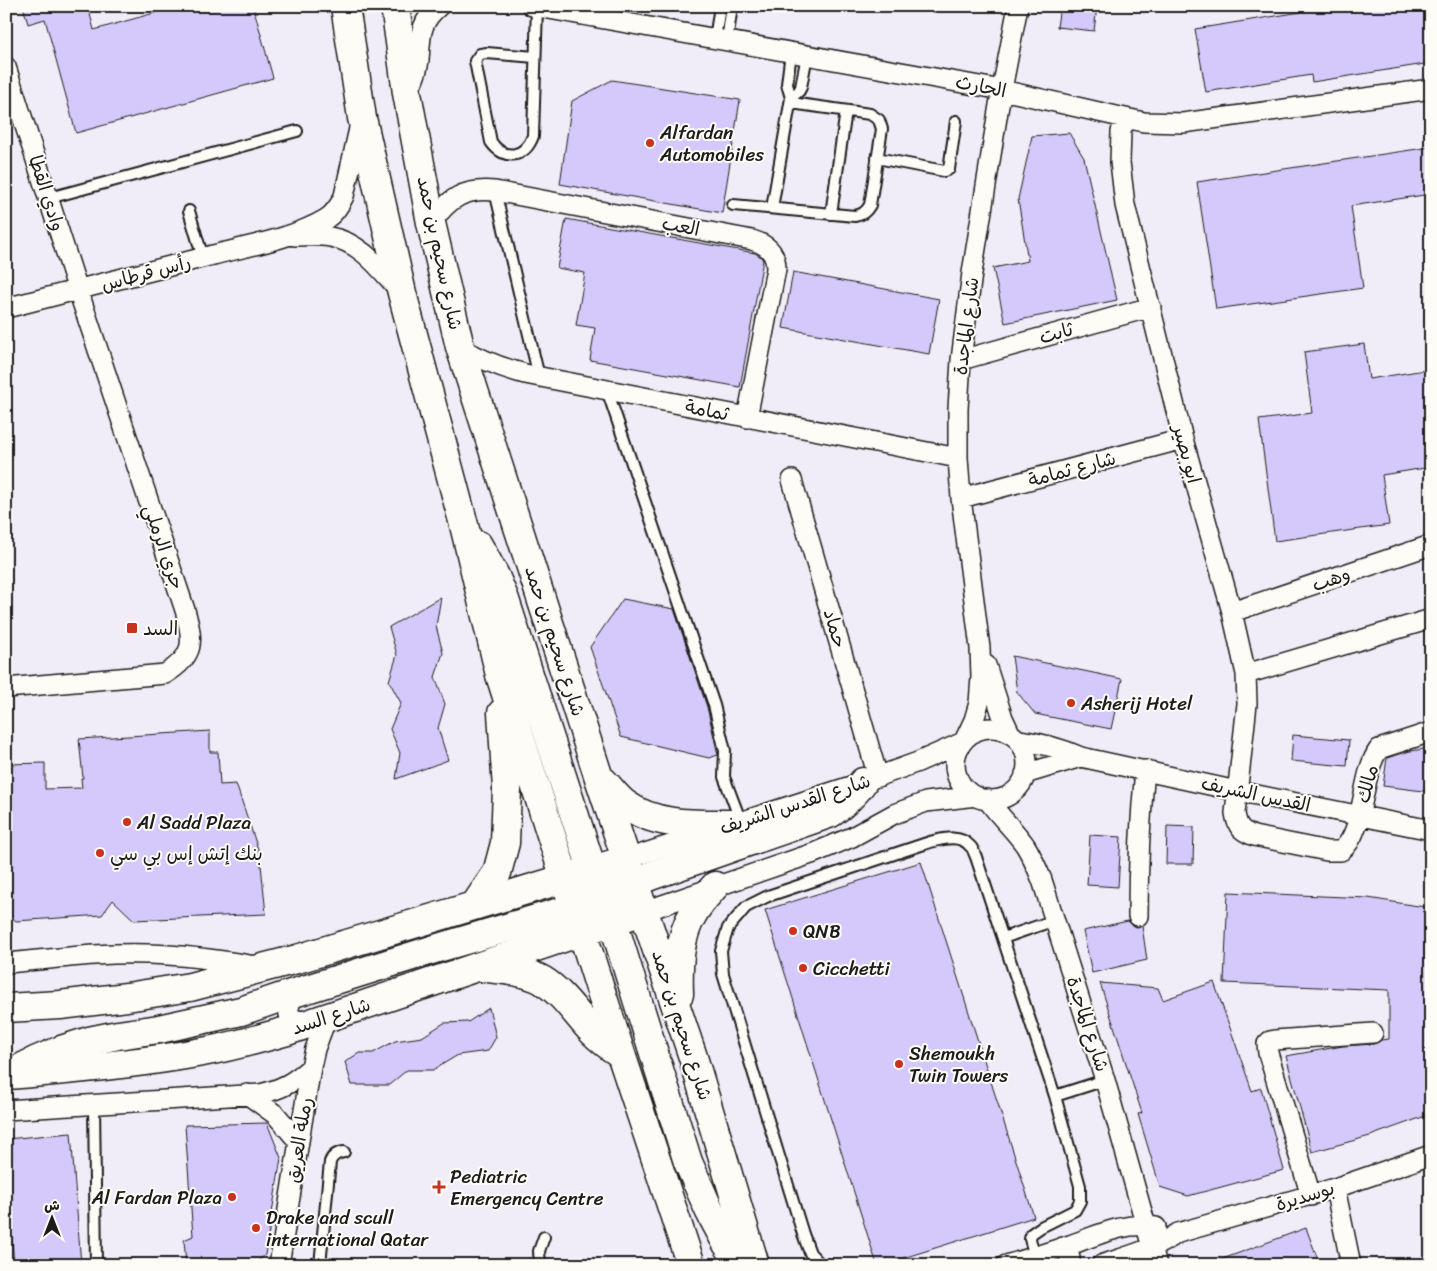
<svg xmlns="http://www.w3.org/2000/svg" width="1437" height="1271" viewBox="0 0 1437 1271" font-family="Sriracha,'Playpen Sans Arabic',sans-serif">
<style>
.building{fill:#d5c9fb;stroke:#1c1c1c}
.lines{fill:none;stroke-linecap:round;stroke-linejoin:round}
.service-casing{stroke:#1c1c1c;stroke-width:14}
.minor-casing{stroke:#1c1c1c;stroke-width:22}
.secondary-casing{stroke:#1c1c1c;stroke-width:31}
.trunk-casing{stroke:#1c1c1c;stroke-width:31}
.service{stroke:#fdfcf7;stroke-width:10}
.minor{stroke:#fdfcf7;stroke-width:19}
.secondary{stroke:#fdfcf7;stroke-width:28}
.trunk{stroke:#fdfcf7;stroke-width:28}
.poi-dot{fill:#c8321e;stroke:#fdfcf7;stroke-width:2}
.labels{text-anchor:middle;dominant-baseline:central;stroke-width:4;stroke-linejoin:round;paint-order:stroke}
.street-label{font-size:19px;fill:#1c1c1c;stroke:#fdfcf7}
.poi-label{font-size:19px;fill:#1c1c1c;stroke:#fdfcf7;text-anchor:start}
</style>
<rect width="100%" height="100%" fill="#f1edf8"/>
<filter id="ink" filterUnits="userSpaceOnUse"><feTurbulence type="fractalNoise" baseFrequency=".02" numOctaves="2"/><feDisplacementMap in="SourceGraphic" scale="10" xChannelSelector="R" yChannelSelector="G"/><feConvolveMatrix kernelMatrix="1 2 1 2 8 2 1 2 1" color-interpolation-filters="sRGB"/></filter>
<g filter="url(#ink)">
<path class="building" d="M23 6H88L94 30 179 6H253L273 78 76 133 45 19 28 24Z
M1060 6H1097L1094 31 1057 27Z
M1300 6H1420L1431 9V63L1312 82 1311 75 1206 92 1195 29 1301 12Z
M612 80 740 100 722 213 560 184 572 101Z
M1069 133 1084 158 1117 300 1005 323 993 268 1028 261 1018 199 1032 136Z
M1431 147V194L1351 206 1363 288 1216 309 1197 182Z
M566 219 755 253 761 257 763 260 740 387 590 360 595 328 576 325 585 273 557 268Z
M793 272 939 299 929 354 783 328Z
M1364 344 1369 379 1431 369V467L1382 475 1389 525 1275 541 1259 420 1312 413 1304 352Z
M441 597 436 626 443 653 435 677 445 704 438 728 448 760 396 779 400 753 390 729 401 703 389 681 397 655 389 627Z
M623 599 674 609 707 707 718 755 709 758 621 737 590 647Z
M1012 656 1122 679 1111 729 1035 714 1017 692Z
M210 731V752H218L220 785 236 784 260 855 266 914 134 920 113 900 102 915 16 921 6 913V764L45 763V789L82 788 81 778H83L79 739Z
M1293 735 1349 740 1347 766 1291 761Z
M1431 748V792L1383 786 1387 758 1410 751Z
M1167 826 1194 827 1193 864H1166Z
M1090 835 1121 837 1118 887 1087 885Z
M921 862 1034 1217 881 1265H877L765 910Z
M1228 892 1368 898 1431 908V1114L1370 1136 1312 1152 1286 1056 1343 1046 1374 1044 1381 1040 1389 1039V990L1224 983Z
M1128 921 1133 926 1137 927 1142 926 1147 960 1092 973 1083 931Z
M1214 982 1252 1091 1261 1088 1284 1170 1188 1196 1160 1187 1138 1114 1142 1113 1100 983 1158 988 1163 1000Z
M489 1008 496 1037 488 1051 458 1055 433 1070H407L389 1085H352L345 1062 359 1053H373L395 1041 422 1037 444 1023 468 1022Z
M267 1123 281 1158 265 1255 254 1265H186L184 1240 193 1236 185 1125Z
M71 1133 81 1265H14L6 1168V1139Z
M1306 1228 1320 1265H1212V1263Z"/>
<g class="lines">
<defs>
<path id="service" d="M715 39 720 6
M727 41 732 6
M535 57 487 53 480 54 475 61 491 142C504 161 525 158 533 136L537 7
M791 98 799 91 801 87 807 55
M877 158 944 171 949 169 956 121
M495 191 539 377
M49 198 297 131
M733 205 855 216C863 214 866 212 870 205L882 129 879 120 870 114 791 103
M772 208 791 98 787 84 791 52
M189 211 203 258
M831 214 846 111
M607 390 714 705 725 751 724 777 741 822
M1003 938 1055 920
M1055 1096 1105 1080
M94 1104 96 1265
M320 1265 330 1162C332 1156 337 1153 344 1152
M540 1265 539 1251 544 1237
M821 1265 810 1253 803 1234 723 974 721 951 728 928 746 907 768 896 930 842C943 839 960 834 970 846 973 848 974 853 976 857L1055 1096 1080 1186V1201L1075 1210 1041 1227 1031 1234 1030 1239 1035 1257"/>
<path id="minor" d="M532 6 1002 90 1125 118 1144 122 1183 123 1431 89
M6 67 78 290 185 610C194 642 195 656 165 674L6 688
M409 90C414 80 418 70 419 60 421 36 419 23 439 6
M1125 118 1121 132 1120 162 1125 205 1183 439 1232 612 1246 674 1247 704 1235 813C1237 827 1241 831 1254 836L1327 851H1341C1366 831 1360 775 1379 749L1431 732
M431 223C449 198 464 188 495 191L752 240C766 244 776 252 776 269L747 418
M295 236C307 236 318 235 330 237 361 242 380 269 400 291
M6 308C75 290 144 273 213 255 249 246 294 238 326 219 335 213 340 205 344 196L360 124
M460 347C481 360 502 368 525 374L958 458
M961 360 1151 307
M792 480 878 777
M961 498 1183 439
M1232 612 1431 545
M986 665 1003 718 1010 733
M1246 674 1431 619
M955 764a36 36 0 1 1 72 0a36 36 0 1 1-72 0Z
M966 737 974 720 979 703 981 677 980 648 961 498 958 458V409L961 360 972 273 999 105 1018 6
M1019 740C1041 743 1060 748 1081 757L1237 791 1431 830
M1025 774 1081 757
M987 799C998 815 1013 828 1025 845 1032 856 1037 868 1042 880L1105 1080 1157 1265
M627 859 863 782 918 762 961 743
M645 911 814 853 852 837 894 814 926 802 976 796
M1138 916C1138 867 1140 819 1145 770
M6 963C53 959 101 952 149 954 185 955 220 960 256 966
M294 993C285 1017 285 1019 311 1022
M247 1094 276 1115 299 1142
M6 1110 260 1094C282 1089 294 1082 311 1067
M1335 1188 1351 1265
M1311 1196 1268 1053 1267 1044 1270 1041 1275 1040 1373 1033
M1063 1247C1069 1253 1071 1256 1070 1265
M279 1265 311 1067 315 1049 327 1017
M1006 1265C1028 1259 1049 1252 1070 1245 1098 1235 1125 1221 1156 1227
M1101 1265C1128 1256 1155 1249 1178 1233L1335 1188 1431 1155"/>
<path id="secondary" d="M6 1008 60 1005 127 997 190 987 297 959 616 863
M8 1075C72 1070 138 1064 202 1052 230 1047 259 1039 287 1031L634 914"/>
<path id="trunk" d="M345 6 362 118 402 293 464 525 500 675 621 1054 691 1265
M395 6 407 93 431 223 460 347 599 778 693 1057 755 1265
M478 545 495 576 505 600 592 869C607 894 618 901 645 911
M603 781C610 788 617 798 625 804 656 827 698 824 735 824
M580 889 603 909 613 922 688 1162 710 1212 727 1244 741 1265
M621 892 635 882 653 875 831 813C844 804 854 795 863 782
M475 905 497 873 505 843 507 789 502 713
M478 967C499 970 524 970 542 980 563 993 575 1013 591 1030 600 1039 610 1047 621 1054
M679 994C678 967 679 937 693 914 699 903 707 895 715 886
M9 1074 35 1061 61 1050 89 1041 118 1035 159 1029 241 1011 294 993 438 948 574 908C599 893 609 880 627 859"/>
</defs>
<use href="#service" class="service-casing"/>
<use href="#minor" class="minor-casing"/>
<use href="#secondary" class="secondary-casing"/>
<use href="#trunk" class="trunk-casing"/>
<use href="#service" class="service"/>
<use href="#minor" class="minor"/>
<use href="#secondary" class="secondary"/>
<use href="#trunk" class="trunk"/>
</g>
</g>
<g class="poi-dot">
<circle cx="650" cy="143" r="5"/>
<rect x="126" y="622" width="12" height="12" rx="2.5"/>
<circle cx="1071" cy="703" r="5"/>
<circle cx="127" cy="822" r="5"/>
<circle cx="100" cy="853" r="5"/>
<circle cx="793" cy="931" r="5"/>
<circle cx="803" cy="968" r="5"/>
<circle cx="899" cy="1064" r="5"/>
<path d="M436.5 1179.5h5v5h5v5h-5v5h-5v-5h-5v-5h5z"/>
<circle cx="232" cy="1197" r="5"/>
<circle cx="256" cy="1228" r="5"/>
</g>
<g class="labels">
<g class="street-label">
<text transform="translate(981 86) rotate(11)">الحارث</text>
<text transform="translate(47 193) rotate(72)">وادي القطا</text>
<text transform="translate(681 226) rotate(11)">العب</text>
<text transform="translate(440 253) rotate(78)">شارع سحيم بن حمد</text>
<text transform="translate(146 273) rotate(-15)">رأس قرطاس</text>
<text transform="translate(966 326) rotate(-83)">شارع الماجدة</text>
<text transform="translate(1056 333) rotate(-15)">ثابت</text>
<text transform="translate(707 410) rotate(11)">ثمامة</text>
<text transform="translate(1187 454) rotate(75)">ابو بصير</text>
<text transform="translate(1072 469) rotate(-15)">شارع ثمامة</text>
<text transform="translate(164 547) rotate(71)">جري الرملي</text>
<text transform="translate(1331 579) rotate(-19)">وهب</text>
<text transform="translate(835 628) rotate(74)">حماد</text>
<text transform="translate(555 641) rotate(72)">شارع سحيم بن حمد</text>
<text transform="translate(1367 784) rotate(-75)">مالك</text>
<text transform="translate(1256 794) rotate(12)">القدس الشريف</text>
<text transform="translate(795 804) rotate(-18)">شارع القدس الشريف</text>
<text transform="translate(331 1016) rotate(-18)">شارع السد</text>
<text transform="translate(1088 1024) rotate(72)">شارع الماجدة</text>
<text transform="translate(682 1025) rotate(72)">شارع سحيم بن حمد</text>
<text transform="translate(299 1140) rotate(-81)">رملة العريق</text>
<text transform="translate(1305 1196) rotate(-17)">بوسديرة</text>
</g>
<g class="poi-label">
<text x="660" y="132">Alfardan<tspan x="660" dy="22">Automobiles</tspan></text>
<text x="143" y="628">السد</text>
<text x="1081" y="703">Asherij Hotel</text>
<text x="137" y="822">Al Sadd Plaza</text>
<text x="110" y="853">بنك إتش إس بي سي</text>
<text x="803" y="931">QNB</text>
<text x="813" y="968">Cicchetti</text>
<text x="909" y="1053">Shemoukh<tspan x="909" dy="22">Twin Towers</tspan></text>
<text x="450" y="1176">Pediatric<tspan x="450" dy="22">Emergency Centre</tspan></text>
<text x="222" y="1197" text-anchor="end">Al Fardan Plaza</text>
<text x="266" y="1217">Drake and scull<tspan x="266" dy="22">international Qatar</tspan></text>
</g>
</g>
<rect width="1437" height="1271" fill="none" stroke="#fdfcf7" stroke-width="25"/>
<rect x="12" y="12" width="1412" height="1246" fill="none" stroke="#1c1c1c" stroke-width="2" filter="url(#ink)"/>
<g transform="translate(52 1218)" stroke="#fdfcf7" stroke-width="4" paint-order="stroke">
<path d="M0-4L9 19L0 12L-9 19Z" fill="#1c1c1c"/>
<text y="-8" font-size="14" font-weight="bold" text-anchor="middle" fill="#1c1c1c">ش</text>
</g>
</svg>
